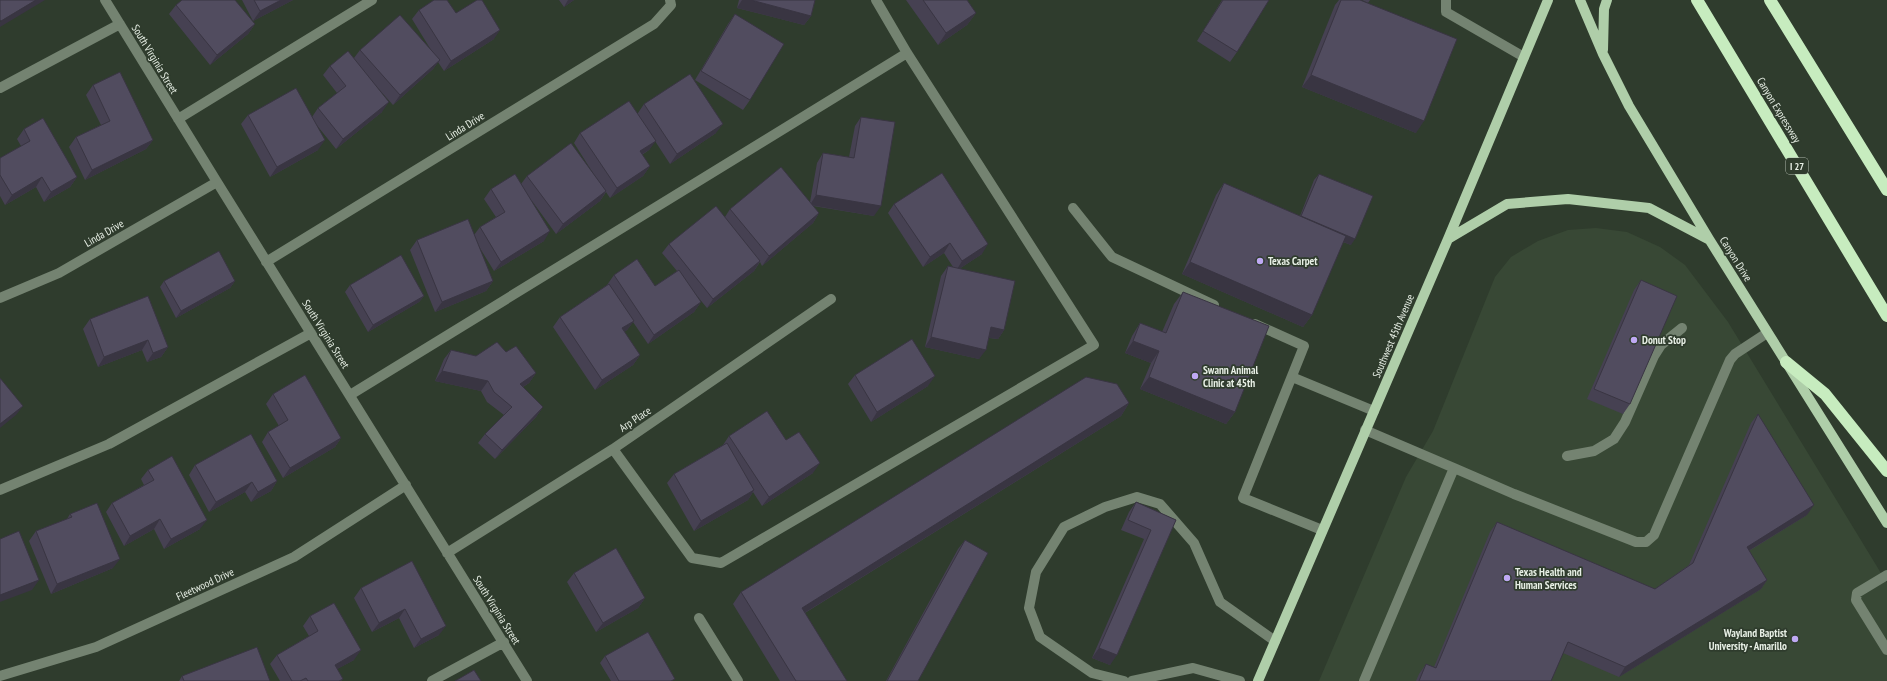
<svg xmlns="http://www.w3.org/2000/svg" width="1887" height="681" viewBox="0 0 1887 681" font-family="'PT Sans Narrow',sans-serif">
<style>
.built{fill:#384835}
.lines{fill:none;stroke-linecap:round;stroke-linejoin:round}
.minor{stroke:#748371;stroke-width:10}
.major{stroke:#afcea9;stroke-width:10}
.highway{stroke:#c7ecbf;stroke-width:12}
.wall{fill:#464152}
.shaded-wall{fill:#393542}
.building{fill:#514c5f;stroke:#393542}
.poi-dot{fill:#bfa9f4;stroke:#2f3c2d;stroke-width:1.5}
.labels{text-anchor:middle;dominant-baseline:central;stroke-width:3.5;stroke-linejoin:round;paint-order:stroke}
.shield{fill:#2f3c2d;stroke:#b0b9ae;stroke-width:1}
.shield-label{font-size:10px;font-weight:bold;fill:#e7efe5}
.street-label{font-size:11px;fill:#e7efe5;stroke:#2f3c2d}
.poi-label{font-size:11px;font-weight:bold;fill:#e7efe5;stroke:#2f3c2d;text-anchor:start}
</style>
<rect width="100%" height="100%" fill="#2f3c2d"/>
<path class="built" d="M1596 228 1627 232 1660 247 1685 265 1728 322 1887 583V681H1319L1406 477 1433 431 1495 277 1511 257 1538 241 1568 230Z"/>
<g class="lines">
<path class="minor" d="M105 0 217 182 527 681
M1446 0V12L1524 57
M0 88 120 24
M178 119 372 0
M1073 208 1112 257 1214 305
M266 262 654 24 671 5 670 0
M0 298 59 273 217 182
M1255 324 1304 346 1243 498 1322 530
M1292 377 1374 411
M350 395 907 53
M1365 430 1454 468
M613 449 692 558 721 563 1094 345 907 53 876 0
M1567 456 1594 451 1614 439 1625 422 1654 356 1661 345 1682 328
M0 490 109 444 311 333
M447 553 613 449 831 299
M1887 575 1857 593 1856 600 1887 650
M699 618 738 681
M0 676 96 647 294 557 406 485
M432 681 504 642
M1124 681 1092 673 1040 637 1029 608 1036 572 1064 527 1105 507 1137 497 1160 504 1194 543 1220 602 1275 641
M1132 681 1193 668 1240 681
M1364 681 1454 468 1514 494 1636 542H1646L1654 535 1730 360 1735 354 1767 333"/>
<path class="major" d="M1580 0 1603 54 1629 106 1709 239 1887 523
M1603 50 1604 9 1607 0
M1448 239 1507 204 1568 199 1649 208 1708 239
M1258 681 1448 239 1548 0"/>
<path class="highway" d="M1697 0 1887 316
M1770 0 1887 190
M1786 362 1825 394 1887 471"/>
</g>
<path class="wall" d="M242 0H293L253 21Z
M559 0H574L564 7Z
M739 0H815L811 16 804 25 737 8Z
M906 0H967L976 13 967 25 938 45Z
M1222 0H1269L1237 52 1230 62 1197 41Z
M1339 0H1360L1416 133 1302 87 1335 5Z
M1362 0H1370L1368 3Z
M176 5 255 24 248 34 210 65 169 14Z
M419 10 456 13 494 39 444 71 438 62 433 69 393 105 376 86 382 112 336 149 315 123 318 150 270 177 241 124 248 115 312 117 318 108 337 93 323 75 330 66 354 58 360 50H431L412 19Z
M735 14 750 100 743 110 695 80 728 24Z
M93 85 153 140 146 149 85 180 69 147 76 137 101 125 86 95Z
M644 104 716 133 670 164 655 141 649 150 642 155 650 166 643 176 610 198 606 192 600 201 556 234 532 201 544 241 494 271 478 245 493 281 486 291 435 312 410 250 417 240 474 235 480 227 496 217 484 199 491 189 521 184 527 176 598 181 574 143 580 133 638 113Z
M861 117 874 216 813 206 819 213 813 223 762 266 760 262 754 271 707 308 693 291 701 302 694 312 648 344 633 322 627 330 624 332 640 355 633 365 595 390 553 327 560 317 607 285 614 275 655 286 677 271 662 253 669 244 725 217 730 209 810 202 817 163 823 153 849 157 855 126Z
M24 129 77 177 70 187 44 202 36 187 5 205 0 196V158L21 146 17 139Z
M1319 174 1351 245 1343 242 1312 315 1303 327 1182 274 1216 195 1224 183 1300 216 1314 180Z
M894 204 982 254 959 269 1004 330 998 339 989 338 979 359 925 347 941 276 948 266 953 267 944 253 923 267 888 213Z
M1641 280 1630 404 1623 414 1587 399 1634 290Z
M164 281H235L230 288 176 318 160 287Z
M350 285 424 296 419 302 368 332 345 292Z
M1183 292 1235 412 1226 424 1140 389 1151 363 1125 353 1132 336 1140 323 1162 332 1174 304Z
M90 319 168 347 161 357 147 362 142 350 98 367 83 329Z
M451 350 476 356 506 352 536 373 529 383 523 387 543 407 536 417 495 459 478 443 485 434 504 415 487 402 481 391 435 381 444 359Z
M855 375 928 386 871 422 848 384Z
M273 394 341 438 335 447 283 478 262 442 268 432 279 426 266 404Z
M1129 403 1121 416 805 613 847 681H780L733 604 741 592Z
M1758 414 1807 515 1749 551 1767 580 1761 589 1619 677 1563 653 1551 681H1416L1419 674 1426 664 1434 667 1490 532 1497 522 1655 589 1689 565 1751 423Z
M729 436 786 440 813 473 762 506 753 492 748 500 694 531 667 483 674 474 723 445Z
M195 465 277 481 271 491 251 502 245 492 209 512 189 475Z
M148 470 200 529 164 549 154 529 124 546 106 512 112 503 144 485 141 479Z
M1136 502 1176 520 1110 665 1092 658 1144 539 1121 530 1129 512Z
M70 514 113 568 51 594 29 541 36 531 67 519Z
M965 540 918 681H886L958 549Z
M412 561 439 635 414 648 399 618 372 632 354 598 361 588Z
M574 573 645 598 638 608 596 632 567 582Z
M310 616 354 660 337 669 343 679 341 681H280L270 664 277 655 309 636 303 626Z
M605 656 673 681H611L600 663Z
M182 676 270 681H179Z"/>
<path class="shaded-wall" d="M36 0H45L0 27V22L1 21Z
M281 0H293L253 21 260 11Z
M568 0H574L564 7Z
M742 0H751L811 16 804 25 737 8Z
M976 13 967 25 938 45 946 33Z
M255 24 248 34 210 65 217 55Z
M500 30 494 39 444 71 451 61Z
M440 60 433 69 393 105 400 95Z
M1311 75 1424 121 1416 133 1302 87Z
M389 102 382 112 336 149 343 139Z
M723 124 716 133 670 164 677 154Z
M153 140 146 149 85 180 92 170Z
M325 140 318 150 270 177 277 167Z
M656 141 649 150 633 160 640 151Z
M650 166 643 176 610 198 617 188Z
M42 177 36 187 5 205 12 195Z
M77 177 70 187 44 202 51 192Z
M606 191 600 201 556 234 563 224Z
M816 195 881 206 874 216 810 205Z
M819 213 813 223 762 266 769 256Z
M1301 216 1355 239 1351 245 1297 223Z
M550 231 544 241 494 271 501 262Z
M950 243 944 253 923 267 930 257Z
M988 244 982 254 956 271 962 261Z
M760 261 754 271 707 308 713 299Z
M1190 262 1312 315 1303 327 1182 274Z
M235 281 230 288 176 318 181 311Z
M493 281 486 291 435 312 442 302Z
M424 296 419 302 368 332 373 325Z
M701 302 694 312 648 344 654 335Z
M634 321 627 330 615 338 622 328Z
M991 327 1004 330 998 339 984 337Z
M931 337 986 350 979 359 925 347Z
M148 340 142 350 98 367 104 357Z
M1133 341 1159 351 1151 363 1125 353Z
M168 347 161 357 147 362 153 353Z
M640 355 633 365 595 390 602 380Z
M442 371 488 381 481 391 435 381Z
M536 373 529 383 513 393 520 384Z
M935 376 928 386 871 422 877 412Z
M1149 377 1235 412 1226 424 1140 389Z
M1129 403 1121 416 793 620 802 608Z
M23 406 16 415 0 428V424Z
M543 407 536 417 495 459 502 450Z
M341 438 335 447 283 478 290 468Z
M820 463 813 473 762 506 769 497Z
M277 481 271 491 251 502 258 492Z
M252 482 245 492 209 512 216 502Z
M754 490 748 500 694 531 701 521Z
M1814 505 1807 515 1740 556 1747 547Z
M160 519 154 529 124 546 130 536Z
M207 520 200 529 164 549 171 539Z
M120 559 113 568 51 594 57 584Z
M39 580 32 590 0 602V595Z
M1767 580 1761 589 1619 677 1625 667Z
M645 598 638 608 596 632 603 623Z
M405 609 399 618 372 632 379 623Z
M446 626 439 635 414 648 421 639Z
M1099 648 1117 655 1110 665 1092 658Z
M361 650 354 660 328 674 335 665Z"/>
<path class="building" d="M0 0H36L1 21 0 20Z
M182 0H235L255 24 217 55 176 5Z
M254 0H281L260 11Z
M434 0H447L456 13 477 0H482L500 30 451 61 419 10Z
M751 0H815L811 16Z
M923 0H967L976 13 946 33Z
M1223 0H1269L1237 52 1203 31Z
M1341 0H1360L1457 39 1424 121 1311 75Z
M735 14 784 44 750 100 701 71Z
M400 15 440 60 400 95 360 50Z
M348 51 389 102 343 139 318 108 346 86 330 66Z
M120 72 153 140 92 170 76 137 110 121 93 85Z
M690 74 723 124 677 154 644 104Z
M296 88 325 140 277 167 248 115Z
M629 101 656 141 640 151 650 166 617 188 580 133Z
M861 117 895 122 881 206 816 195 823 153 854 158Z
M43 118 77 177 51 192 42 177 12 195 0 175V158L30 141 24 129Z
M571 143 606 191 563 224 527 176Z
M781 167 819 213 769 256 730 209Z
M942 173 988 244 962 261 950 243 930 257 894 204Z
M515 174 550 231 501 262 480 227 505 212 491 189Z
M1319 174 1373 196 1355 239 1301 216Z
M1224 183 1346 236 1312 315 1190 262Z
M716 206 760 261 713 299 669 244Z
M468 219 493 281 442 302 417 240Z
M219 251 235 281 181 311 164 281Z
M401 255 424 296 373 325 350 285Z
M637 259 655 286 679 270 701 302 654 335 614 275Z
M948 266 1015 281 1004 330 991 327 986 350 931 337Z
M1641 280 1677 296 1630 404 1594 389Z
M609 284 634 321 622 328 640 355 602 380 560 317Z
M1183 292 1269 326 1235 412 1149 377 1159 351 1133 341 1140 323 1166 333Z
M148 296 168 347 153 353 148 340 104 357 90 319Z
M912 339 935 376 877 412 855 375Z
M497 342 506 352 516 346 536 373 520 384 543 407 502 450 485 434 512 407 494 392 488 381 442 371 451 350 476 356Z
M305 375 341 438 290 468 268 432 288 420 273 394Z
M1086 377 1117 384 1129 403 802 608 847 681H796L741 592Z
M0 378 23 406 0 424Z
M767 411 786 440 799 432 820 463 769 497 729 436Z
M1758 414 1814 505 1747 547 1767 580 1625 667 1568 642 1551 681H1419L1426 664 1436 668 1497 522 1655 589 1693 563Z
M251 434 277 481 258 492 252 482 216 502 195 465Z
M727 443 754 490 701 521 674 474Z
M172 456 207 520 171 539 160 519 130 536 112 503 154 480 148 470Z
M1136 502 1176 520 1117 655 1099 648 1151 530 1128 520Z
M97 503 120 559 57 584 36 531 72 517 70 514Z
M19 531 39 580 0 595V539Z
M965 540 988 553 918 681H887Z
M616 548 645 598 603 623 574 573Z
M412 561 446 626 421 639 405 609 379 623 361 588Z
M334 603 361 650 335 665 343 679 339 681H308L306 678 300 681H292L277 655 318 631 310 616Z
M648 632 675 679 671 681H619L605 656Z
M257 647 270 681H184L182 676Z
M474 670 481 681H455Z"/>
<g class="poi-dot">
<circle cx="1260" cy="261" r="4"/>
<circle cx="1634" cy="340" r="4"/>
<circle cx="1195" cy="376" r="4"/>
<circle cx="1507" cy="578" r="4"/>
<circle cx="1795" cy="639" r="4"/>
</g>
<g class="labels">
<rect class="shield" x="1786" y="158" width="22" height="16" rx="3"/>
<g class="shield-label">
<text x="1797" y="166">I 27</text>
</g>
<g class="street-label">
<text transform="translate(155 59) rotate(59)">South Virginia Street</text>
<text transform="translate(1779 110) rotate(59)">Canyon Expressway</text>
<text transform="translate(465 126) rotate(-32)">Linda Drive</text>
<text transform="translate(104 233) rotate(-30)">Linda Drive</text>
<text transform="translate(1736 259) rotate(58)">Canyon Drive</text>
<text transform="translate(326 334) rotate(58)">South Virginia Street</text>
<text transform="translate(1393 336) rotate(-67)">Southwest 45th Avenue</text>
<text transform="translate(635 419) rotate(-34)">Arp Place</text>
<text transform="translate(205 584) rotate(-25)">Fleetwood Drive</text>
<text transform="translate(497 610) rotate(58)">South Virginia Street</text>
</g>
<g class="poi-label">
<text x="1268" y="261">Texas Carpet</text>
<text x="1642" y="340">Donut Stop</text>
<text x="1203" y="370">Swann Animal<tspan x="1203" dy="13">Clinic at 45th</tspan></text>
<text x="1515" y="572">Texas Health and<tspan x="1515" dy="13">Human Services</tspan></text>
<text x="1787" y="633" text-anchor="end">Wayland Baptist<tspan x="1787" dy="13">University - Amarillo</tspan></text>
</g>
</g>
</svg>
